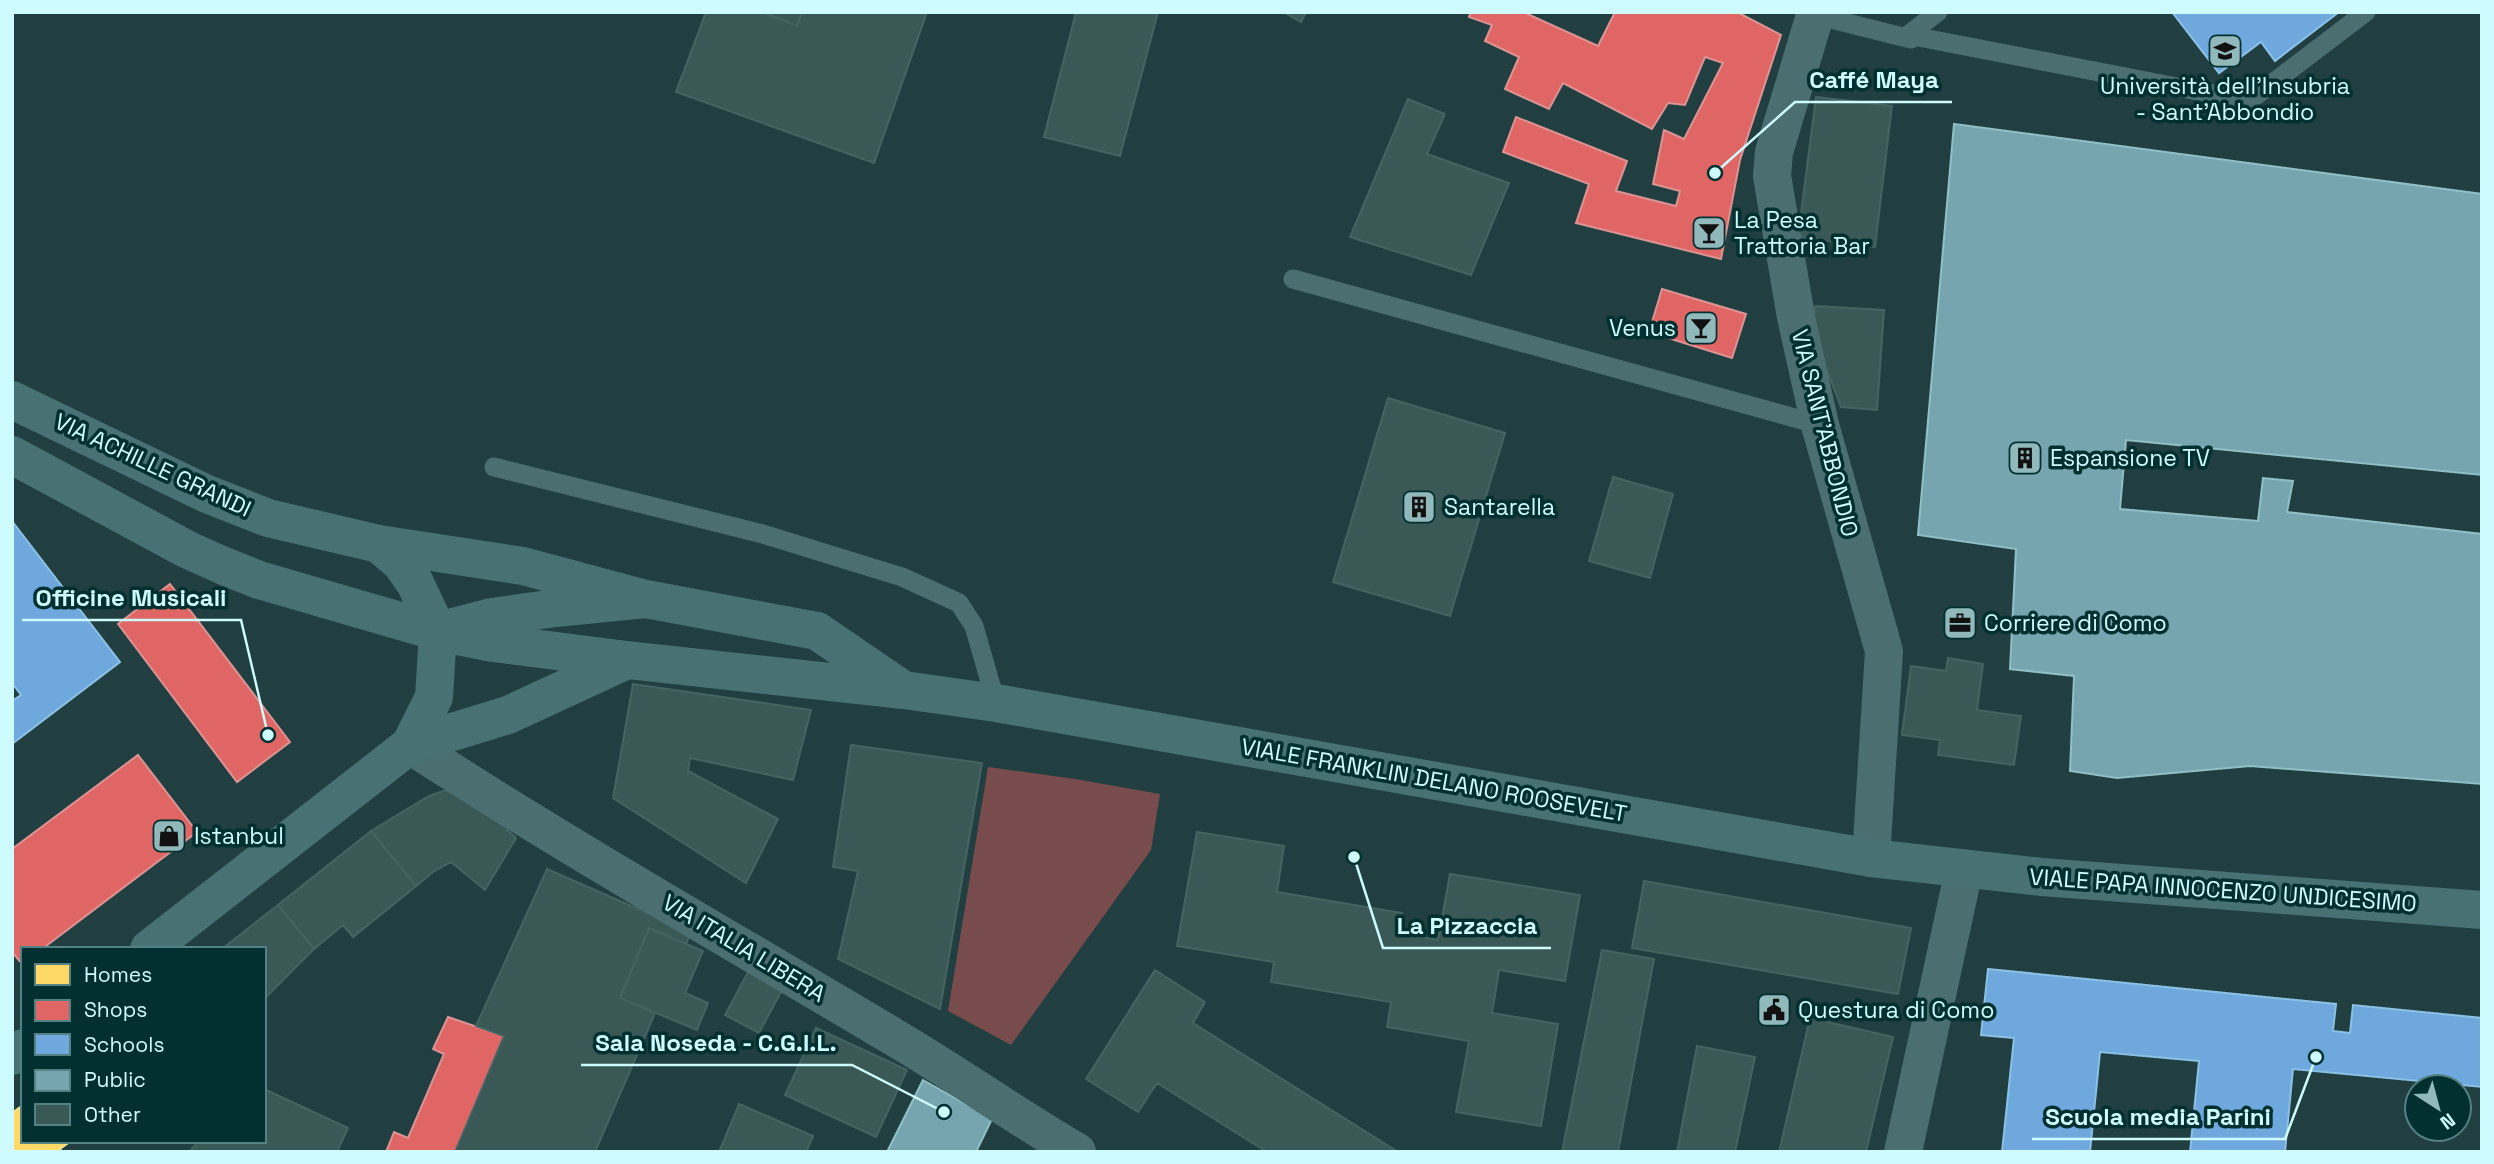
<svg xmlns="http://www.w3.org/2000/svg" width="2494" height="1164" viewBox="0 0 2494 1164" font-family="'Space Grotesk',sans-serif">
<style>
.green{fill:#784c4d}
.homes{fill:#ffd966;stroke:#f0e393;stroke-width:2}
.shops{fill:#e06666;stroke:#db9393;stroke-width:2}
.schools{fill:#6fa8dc;stroke:#8cc1e6;stroke-width:2}
.public{fill:#76a5af;stroke:#90bfc6;stroke-width:2}
.building{fill:#3a5856;stroke:#446461;stroke-width:2}
.lines{fill:none;stroke-linecap:round;stroke-linejoin:round}
.service{stroke:#4b6f70;stroke-width:19}
.minor{stroke:#4b6f70;stroke-width:38}
.primary{stroke:#477173;stroke-width:38}
.labels{text-anchor:middle;dominant-baseline:central;stroke-width:7;stroke-linejoin:round;paint-order:stroke}
.poi-label{font-size:23px;fill:#cefbfd;stroke:#023031;text-anchor:start}
.street-label{font-size:23px;fill:#cefbfd;stroke:#023031}
.leader{fill:none;stroke:#cefbfd;stroke-width:2.5}
.callout-dot{fill:#cefbfd;stroke:#023031;stroke-width:2.5}
.callout-label{font-size:24px;text-anchor:middle;font-weight:bold;fill:#cefbfd;stroke:#023031;stroke-width:7;stroke-linejoin:round;paint-order:stroke}
</style>
<rect width="100%" height="100%" fill="#213f40"/>
<path class="green" d="M988 767 1075 779 1160 794 1151 850 1011 1045 948 1011Z"/>
<path class="homes" d="M23 1105V1141H71L60 1149 62 1152H12V1113Z"/>
<path class="shops" d="M1471 12H1523L1598 46 1615 12H1737L1781 35 1740 160 1721 259 1576 223 1589 184 1503 152 1516 117 1627 161 1616 191 1676 206 1680 191 1653 184 1664 130 1684 139 1723 63 1705 57 1685 105 1668 103 1652 129 1563 83 1549 109 1505 89 1519 57 1485 41 1492 25 1469 17Z
M1662 289 1746 314 1732 358 1649 332Z
M170 584 290 742 237 782 118 624Z
M138 755 197 832 42 949H23L22 964 12 952V849Z
M448 1017 504 1036 455 1152H386L394 1132 408 1138 444 1054 433 1049Z"/>
<path class="schools" d="M2172 12H2339L2275 61 2261 42 2219 73Z
M12 521 120 662 12 744V701L21 695 12 683Z
M1988 969 2336 1004 2333 1031 2350 1033 2353 1005 2482 1018V1087L2293 1069 2285 1152H2190L2199 1061 2100 1052 2090 1152H2002L2014 1038 1981 1035Z"/>
<path class="public" d="M1954 124 2482 194V475L2126 440 2120 509 2258 521 2263 478 2293 481 2287 512 2482 534V784L2250 766 2117 778 2070 771 2074 676 2010 669 2016 549 1918 535Z
M923 1080 992 1119 976 1152H887Z"/>
<path class="building" d="M706 12H762L797 26 802 12H927L874 163 676 92Z
M762 12H802L797 26Z
M1076 12H1158L1120 156 1044 137Z
M1284 12H1306L1301 22Z
M1816 97 1892 106 1875 247 1798 237Z
M1408 99 1445 114 1427 154 1509 183 1471 275 1350 237Z
M1815 306 1884 310 1877 410 1841 407 1813 333Z
M1388 398 1505 433 1450 616 1333 582Z
M1613 477 1673 494 1650 578 1589 561Z
M1948 658 1983 664 1977 710 2021 716 2014 765 1938 755 1940 740 1902 735 1911 666 1946 671Z
M633 684 811 710 793 780 690 758 688 771 778 819 746 883 613 798Z
M851 745 982 763 940 1009 838 959 858 871 833 867Z
M443 791H448L514 818 507 830 516 838 485 890 451 862 433 872 416 886 371 831 429 796Z
M371 831 416 886 353 937 343 925 314 949 278 905Z
M1197 832 1284 846 1277 892 1402 913 1399 933 1438 940 1450 874 1580 895 1565 981 1499 970 1492 1013 1558 1024 1541 1126 1456 1112 1469 1041 1387 1027 1391 1002 1271 982 1274 962 1177 946Z
M547 869 691 932 686 944 649 928 620 998 655 1013 595 1152H455L504 1036 476 1026Z
M1644 881 1911 928 1898 994 1632 948Z
M278 905 314 949 264 999V949H222Z
M649 928 703 951 685 993 708 1003 697 1030 620 998Z
M1602 950 1654 959 1618 1152H1562Z
M754 961 788 979 759 1033 725 1015Z
M1155 970 1205 1002 1193 1023 1398 1152H1267L1157 1083 1138 1112 1086 1079Z
M1810 1018 1893 1037 1866 1152H1779Z
M816 1028 907 1070 876 1137 785 1095Z
M1697 1046 1755 1057 1735 1152H1677Z
M264 1089 348 1128 337 1152H189L199 1141H264Z
M739 1104 813 1136 806 1152H719Z"/>
<g class="lines">
<path class="service" d="M1815 15 1911 39 1908 35 2249 101 2366 12
M1908 35 1938 12
M1293 279 1820 425
M494 467 763 534 902 577 959 603 974 626 996 703"/>
<path class="minor" d="M1816 12 1774 152 1772 176 1796 317 1820 425 1884 651 1871 858
M410 745C567 847 731 940 892 1036 955 1073 1014 1115 1077 1152
M1903 1152 1964 870"/>
<path class="primary" d="M12 400 207 494 268 518 379 544 523 566 646 599
M12 455 188 550 224 566 259 580 438 632 493 643 627 660 904 690 996 703 1871 858 2042 877 2482 910
M379 544 401 563 415 583 438 632 434 697 410 745
M446 629 492 617 555 608 646 599 817 631 899 687
M149 949 410 745 508 715 627 660
M12 1056 23 1048"/>
</g>
<defs>
<symbol id="university-square" viewBox="-11 -11 22 22"><rect x="-9" y="-9" width="18" height="18" rx="4" fill="#91b9bb" stroke="#023031"/><path d="M0-5L7-2L0 1L-7-2ZM-4 1L0 2.5L4 1V4Q0 6-4 4Z" fill="#111"/></symbol>
<symbol id="bar-square" viewBox="-11 -11 22 22"><rect x="-9" y="-9" width="18" height="18" rx="4" fill="#91b9bb" stroke="#023031"/><path d="M-6-5H6L.8 .8V4.5H3.5V6h-7V4.5H-.8V.8Z" fill="#111"/></symbol>
<symbol id="building-square" viewBox="-11 -11 22 22"><rect x="-9" y="-9" width="18" height="18" rx="4" fill="#91b9bb" stroke="#023031"/><path d="M-4-6H4V6H1V3H-1V6H-4ZM-2.5-4.3h1.7v1.8h-1.7ZM.8-4.3h1.7v1.8H.8ZM-2.5-1h1.7V.8h-1.7ZM.8-1h1.7V.8H.8Z" fill="#111"/></symbol>
<symbol id="office-square" viewBox="-11 -11 22 22"><rect x="-9" y="-9" width="18" height="18" rx="4" fill="#91b9bb" stroke="#023031"/><path d="M-6-3h4V-5.5h4V-3h4V5H-6ZM-1-4.5V-3h2v-1.5ZM-6 0V1H6V0Z" fill="#111"/></symbol>
<symbol id="shop-square" viewBox="-11 -11 22 22"><rect x="-9" y="-9" width="18" height="18" rx="4" fill="#91b9bb" stroke="#023031"/><path d="M-5-2.5h2.3a2.7 3.5 0 0 1 5.4 0H5L5.5 6h-11ZM-1.5-2.5h3a1.5 2.3 0 0 0-3 0Z" fill="#111"/></symbol>
<symbol id="civic-square" viewBox="-11 -11 22 22"><rect x="-9" y="-9" width="18" height="18" rx="4" fill="#91b9bb" stroke="#023031"/><path d="M-.6-6.5H3V-4.5H.6V-3L4-1V1h2V6H-6V1h2V-1L-.6-3ZM-1.2 2.5V6h2.4V2.5Z" fill="#111"/></symbol>
</defs>
<g fill-rule="evenodd">
<use href="#university-square" x="2206" y="32" width="38" height="38"/>
<use href="#bar-square" x="1690" y="214" width="38" height="38"/>
<use href="#bar-square" x="1682" y="309" width="38" height="38"/>
<use href="#building-square" x="2006" y="439" width="38" height="38"/>
<use href="#building-square" x="1400" y="488" width="38" height="38"/>
<use href="#office-square" x="1941" y="604" width="38" height="38"/>
<use href="#shop-square" x="150" y="817" width="38" height="38"/>
<use href="#civic-square" x="1755" y="991" width="38" height="38"/>
</g>
<g class="labels">
<g class="poi-label">
<text x="2225" y="86" text-anchor="middle">Università dell'Insubria<tspan x="2225" dy="26">- Sant'Abbondio</tspan></text>
<text x="1734" y="220">La Pesa<tspan x="1734" dy="26">Trattoria Bar</tspan></text>
<text x="1676" y="328" text-anchor="end">Venus</text>
<text x="2050" y="458">Espansione TV</text>
<text x="1444" y="507">Santarella</text>
<text x="1984" y="623">Corriere di Como</text>
<text x="194" y="836">Istanbul</text>
<text x="1798" y="1010">Questura di Como</text>
</g>
<g class="street-label">
<text transform="translate(1825 433) rotate(76)">VIA SANT'ABBONDIO</text>
<text transform="translate(153 465) rotate(25)">VIA ACHILLE GRANDI</text>
<text transform="translate(1434 780) rotate(10)">VIALE FRANKLIN DELANO ROOSEVELT</text>
<text transform="translate(2223 890) rotate(4)">VIALE PAPA INNOCENZO UNDICESIMO</text>
<text transform="translate(744 948) rotate(31)">VIA ITALIA LIBERA</text>
</g>
</g>
<path class="leader" d="M1715 173L1795 102H1952M268 735L241 620H22M1354 857L1383 948H1551M944 1112L852 1065H581M2316 1057L2285 1139H2032"/>
<g class="callout-dot">
<circle cx="1715" cy="173" r="7"/>
<circle cx="268" cy="735" r="7"/>
<circle cx="1354" cy="857" r="7"/>
<circle cx="944" cy="1112" r="7"/>
<circle cx="2316" cy="1057" r="7"/>
</g>
<g class="callout-label">
<text x="1874" y="88">Caffé Maya</text>
<text x="131" y="606">Officine Musicali</text>
<text x="1467" y="934">La Pizzaccia</text>
<text x="716" y="1051">Sala Noseda - C.G.I.L.</text>
<text x="2158" y="1125">Scuola media Parini</text>
</g>
<rect width="2494" height="1164" fill="none" stroke="#cefbfd" stroke-width="28"/>
<rect x="21" y="947" width="245" height="196" fill="#023031" stroke="#548183" stroke-width="2"/>
<rect x="35" y="964" width="35" height="21" fill="#ffd966" stroke="#548183" stroke-width="2"/>
<text x="84" y="982" font-size="21" fill="#cefbfd">Homes</text>
<rect x="35" y="1000" width="35" height="21" fill="#e06666" stroke="#548183" stroke-width="2"/>
<text x="84" y="1017" font-size="21" fill="#cefbfd">Shops</text>
<rect x="35" y="1034" width="35" height="21" fill="#6fa8dc" stroke="#548183" stroke-width="2"/>
<text x="84" y="1052" font-size="21" fill="#cefbfd">Schools</text>
<rect x="35" y="1070" width="35" height="21" fill="#76a5af" stroke="#548183" stroke-width="2"/>
<text x="84" y="1087" font-size="21" fill="#cefbfd">Public</text>
<rect x="35" y="1104" width="35" height="21" fill="#3a5856" stroke="#548183" stroke-width="2"/>
<text x="84" y="1122" font-size="21" fill="#cefbfd">Other</text>
<g transform="translate(2438 1108) rotate(144)"><circle r="33" fill="#023031" stroke="#548183" stroke-width="2"/>
<path d="M0-5L12 26L0 18L-12 26Z" fill="#91b9bb"/>
<text y="-10" font-size="19" font-weight="bold" text-anchor="middle" fill="#cefbfd">N</text>
</g>
</svg>
